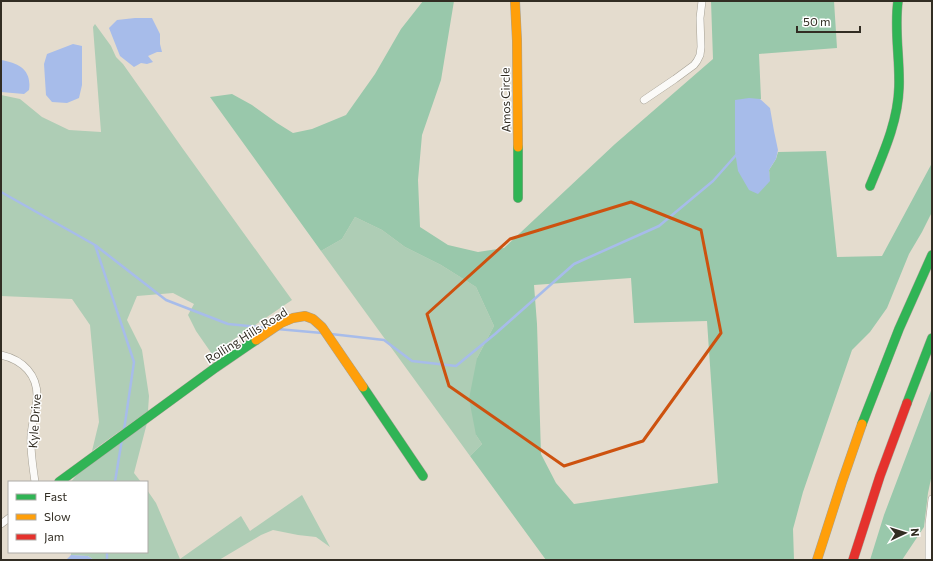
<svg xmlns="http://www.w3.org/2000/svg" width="933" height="561" viewBox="0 0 933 561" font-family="Commissioner,sans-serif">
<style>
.green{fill:#aecdb5}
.forest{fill:#99c8ab;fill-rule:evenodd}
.water{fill:#a7bcea}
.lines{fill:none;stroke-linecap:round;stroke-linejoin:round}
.stream{stroke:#a7bcea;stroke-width:2.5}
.street-casing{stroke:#a5a094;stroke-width:8}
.fast-casing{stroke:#a5a094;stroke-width:10}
.slow-casing{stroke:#a5a094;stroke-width:10}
.jam-casing{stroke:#a5a094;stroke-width:10}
.street{stroke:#fbfaf8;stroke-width:7}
.fast{stroke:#30b455;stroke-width:9}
.slow{stroke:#ff9f0a;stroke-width:9}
.jam{stroke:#e5322d;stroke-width:9}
.marked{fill:none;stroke:#cd520f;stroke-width:3;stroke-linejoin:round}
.labels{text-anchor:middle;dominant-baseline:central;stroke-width:3;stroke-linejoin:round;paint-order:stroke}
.street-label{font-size:12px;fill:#322d23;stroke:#fff}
</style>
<rect width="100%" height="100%" fill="#e4dcce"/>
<path class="green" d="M95 24 111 46 116 57 123 64 183 149 292 300 212 354 196 331 188 315 194 304 173 293 137 296 127 320 142 350 149 396 148 411 92 451 99 422 90 325 72 299 1 296V95L20 99 42 117 69 130 101 132 93 27Z
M355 217 382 230 405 247 441 265 476 287 494 326 477 358 476 435 482 444 470 456 321 251 342 239Z
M147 423 134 473 141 482H71L78 473Z
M147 490 156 503 180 559 241 516 250 531 302 495 330 547 316 537 298 535 273 530 261 535 219 560H94L88 556 71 555V552H147Z"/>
<path class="forest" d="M423 1H454L441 80 422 135 418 180 420 227 448 245 478 252 504 248 615 144 713 59 711 1H834L837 48 759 54 761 99H760L770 181 769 170 776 159 778 152 826 151 837 257 882 256 932 163V212L922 232 909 254 887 308 870 332 852 350 803 492 793 529 794 560H546L470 456 482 444 476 435 469 399 477 358 494 326 476 287 441 265 405 247 382 230 355 217 342 239 321 251 210 97 232 94 252 105 277 123 293 133 312 129 346 115 375 74 401 29ZM631 278 634 323 707 321 718 483 574 504 556 483 541 454 537 324 534 285Z
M932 388V474L928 493 924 527 902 560H870L884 515Z"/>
<path class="water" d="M135 18H152L160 34V44L162 52H157L148 56 153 62 147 64 141 63 134 67 120 56 109 28 117 20Z
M73 44 82 46V85L79 98 67 103 52 102 46 95 44 64 47 54Z
M1 60C19 63 32 70 29 90L24 94 1 92Z
M749 98 760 99 770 108 774 131 778 150 776 159 769 170 770 181 758 194 749 190 738 171 735 151V100Z
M71 555 88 556 94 560H66Z"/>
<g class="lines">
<path class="stream" d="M1 192 95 245 134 362 124 430
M95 245 166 300 228 324 268 328
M277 329 322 333
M331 334 384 340 412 361 456 366 495 334 574 264 659 226 713 181 737 154
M115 482 122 439
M107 560V552"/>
<defs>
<path id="street" d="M644 100 675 79 694 65 697 61 700 55 701 47 700 18 702 1
M1 355C23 360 38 375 37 398 36 411 32 423 31 435 30 451 33 467 35 482
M1 524 9 518
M929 560V524L932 499"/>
<path id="fast" d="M518 147V198
M870 186C883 154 898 122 899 87 900 58 894 30 898 1
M363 387 423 476
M907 403 932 338
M862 424 899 329 932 255
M59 482 215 368 256 340"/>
<path id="slow" d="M515 1 517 41 518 147
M256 340 281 323 293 318 305 316 313 319 322 327 363 387
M817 560 842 482 862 424"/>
<path id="jam" d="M853 560 880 476 907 403"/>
</defs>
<use href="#street" class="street-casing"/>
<use href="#fast" class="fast-casing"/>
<use href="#slow" class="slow-casing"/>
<use href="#jam" class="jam-casing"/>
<use href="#street" class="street"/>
<use href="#fast" class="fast"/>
<use href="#slow" class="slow"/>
<use href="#jam" class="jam"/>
</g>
<path class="marked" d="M631 202 701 230 721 333 643 441 564 466 449 386 427 314 510 239Z"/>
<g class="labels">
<g class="street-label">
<text transform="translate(505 100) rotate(-91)">Amos Circle</text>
<text transform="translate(246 335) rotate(-32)">Rolling Hills Road</text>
<text transform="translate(34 421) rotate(-86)">Kyle Drive</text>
</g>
</g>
<rect width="933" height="561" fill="none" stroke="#322d23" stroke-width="4"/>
<rect x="8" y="481" width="140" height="72" fill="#ffffff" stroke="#adaba7"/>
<rect x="16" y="494" width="20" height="6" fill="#30b455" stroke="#adaba7"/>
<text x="44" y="501" font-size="12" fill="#322d23">Fast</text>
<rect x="16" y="514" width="20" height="6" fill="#ff9f0a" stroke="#adaba7"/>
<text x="44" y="521" font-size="12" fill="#322d23">Slow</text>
<rect x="16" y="534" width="20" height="6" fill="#e5322d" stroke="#adaba7"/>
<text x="44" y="541" font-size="12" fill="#322d23">Jam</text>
<g transform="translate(905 533) rotate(86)" stroke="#ffffff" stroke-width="3" paint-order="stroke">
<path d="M0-3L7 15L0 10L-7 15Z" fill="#322d23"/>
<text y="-6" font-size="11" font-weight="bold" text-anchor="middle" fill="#322d23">N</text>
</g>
<path d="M797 26v6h63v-6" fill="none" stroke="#322d23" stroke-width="2"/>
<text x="803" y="26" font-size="12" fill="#322d23" stroke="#ffffff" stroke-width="3" paint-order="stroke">50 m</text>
</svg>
